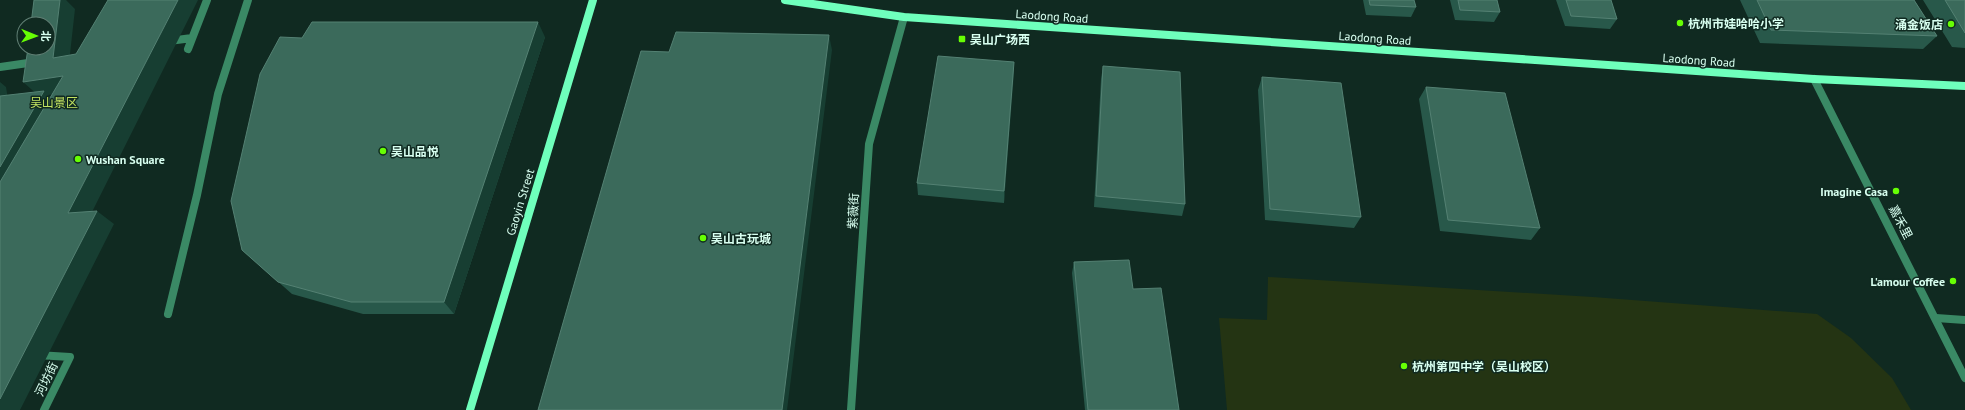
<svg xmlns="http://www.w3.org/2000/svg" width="1965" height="410" viewBox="0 0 1965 410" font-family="'PT Sans','Noto Sans SC',sans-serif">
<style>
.green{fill:#243413}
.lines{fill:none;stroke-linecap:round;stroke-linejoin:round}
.lane{stroke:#3a8965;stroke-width:8}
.street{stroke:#3a8965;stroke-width:8}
.secondary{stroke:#6fffbc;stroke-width:8}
.wall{fill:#28584a}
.shaded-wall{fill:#173e32}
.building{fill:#3b6a5b;stroke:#548173}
.poi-dot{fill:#67ff04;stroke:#102a21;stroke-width:1.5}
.labels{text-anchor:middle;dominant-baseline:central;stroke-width:3;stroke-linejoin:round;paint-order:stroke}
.street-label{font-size:12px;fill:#d8fff0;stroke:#102a21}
.poi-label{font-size:12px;font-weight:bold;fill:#d8fff0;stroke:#102a21;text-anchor:start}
.park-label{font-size:12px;fill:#c2e361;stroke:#102a21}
</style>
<rect width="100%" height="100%" fill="#102a21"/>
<path class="green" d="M1268 277 1593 297 1817 314 1851 338 1892 378 1911 410H1227L1219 318 1267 320Z"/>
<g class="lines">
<path class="lane" d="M169 41 192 38
M188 49 207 0
M0 67 35 62
M168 314 197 195 218 94 248 0
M1936 318 1965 320"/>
<path class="street" d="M1814 79 1965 378
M37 355 70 357 44 410
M851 410 869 144 904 17"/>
<path class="secondary" d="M785 0 904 17 1814 79 1965 86
M470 410 593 0"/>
</g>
<path class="wall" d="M1363 0H1414L1416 7 1411 17 1366 15Z
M1450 0H1497L1500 12 1494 22 1455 20Z
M1556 0H1611L1617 19 1610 29 1565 26Z
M1740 0H1914L1937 36 1923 49 1760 43Z
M1923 0H1965V48L1952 47Z
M545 37 454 314H363L292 294 242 250 302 38Z
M1014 62 1004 203 918 195 917 183Z
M1103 66 1185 204 1182 216 1094 207 1101 79Z
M1262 77 1361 217 1354 228 1265 220 1258 90Z
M1426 87 1540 228 1531 240 1440 231 1419 99Z
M1074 262 1133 289 1179 410H1085L1072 273Z"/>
<path class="shaded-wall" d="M60 0H66L75 9 68 72 53 58Z
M178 0H198L85 226 68 213Z
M538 22 545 37 454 314 444 302Z
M829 35 832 50 787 410H782Z
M1014 62V74L1004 203V191Z
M63 76 78 90 48 95 60 105 0 212V167L39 96 23 82Z
M0 82 6 87 10 111 0 103Z
M97 211 114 224 20 410H0V399Z"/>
<path class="building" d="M34 0H60L53 58 76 54 108 0H178L68 213 97 211 0 399V182L63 76 23 82 28 48H48V24H31Z
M1369 0H1414L1416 7 1370 5Z
M1458 0H1497L1500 12 1460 10Z
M1566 0H1611L1617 19 1571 16Z
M1757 0H1914L1937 36 1771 30Z
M1945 0H1965V33Z
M312 22H538L444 302H351L278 282 242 250 231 201 260 74 280 37 302 38Z
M676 32 829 35 782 410H538L641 51 669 52Z
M938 56 1014 62 1004 191 917 183Z
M1103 66 1180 72 1185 204 1096 196Z
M1262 77 1341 83 1361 217 1270 209Z
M1426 87 1505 93 1540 228 1448 220Z
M44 91 0 167V96Z
M1129 260 1133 289 1161 288 1179 410H1088L1074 262Z"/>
<g class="poi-dot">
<circle cx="1680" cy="23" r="4"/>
<circle cx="1951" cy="24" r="4"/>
<rect x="958" y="35" width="8" height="8" rx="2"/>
<circle cx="383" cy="151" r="4"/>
<circle cx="78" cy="159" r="4"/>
<circle cx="1896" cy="191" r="4"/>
<circle cx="703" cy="238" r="4"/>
<circle cx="1953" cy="281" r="4"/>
<circle cx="1404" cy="366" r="4"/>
</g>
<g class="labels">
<g class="street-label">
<text transform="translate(1052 16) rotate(4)">Laodong Road</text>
<text transform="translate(1375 38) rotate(4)">Laodong Road</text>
<text transform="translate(1699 60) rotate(4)">Laodong Road</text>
<text transform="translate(520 202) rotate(-73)">Gaoyin Street</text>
<text transform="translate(853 211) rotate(-87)">紫薇街</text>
<text transform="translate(1901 222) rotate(63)">嘉禾里</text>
<text transform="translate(46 379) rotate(-64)">河坊街</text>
</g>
<g class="poi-label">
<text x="1688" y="23">杭州市娃哈哈小学</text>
<text x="1943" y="24" text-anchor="end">涌金饭店</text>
<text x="970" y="39">吴山广场西</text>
<text x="391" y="151">吴山品悦</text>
<text x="86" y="159">Wushan Square</text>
<text x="1888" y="191" text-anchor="end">Imagine Casa</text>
<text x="711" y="238">吴山古玩城</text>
<text x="1945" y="281" text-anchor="end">L'amour Coffee</text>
<text x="1412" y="366">杭州第四中学（吴山校区）</text>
</g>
<g class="park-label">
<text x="54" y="102">吴山景区</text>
</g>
</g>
<g transform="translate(36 36) rotate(91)"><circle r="19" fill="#102a21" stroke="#607f74"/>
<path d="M0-3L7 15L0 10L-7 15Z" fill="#67ff04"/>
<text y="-6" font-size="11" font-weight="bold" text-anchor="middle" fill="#d8fff0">北</text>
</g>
</svg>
